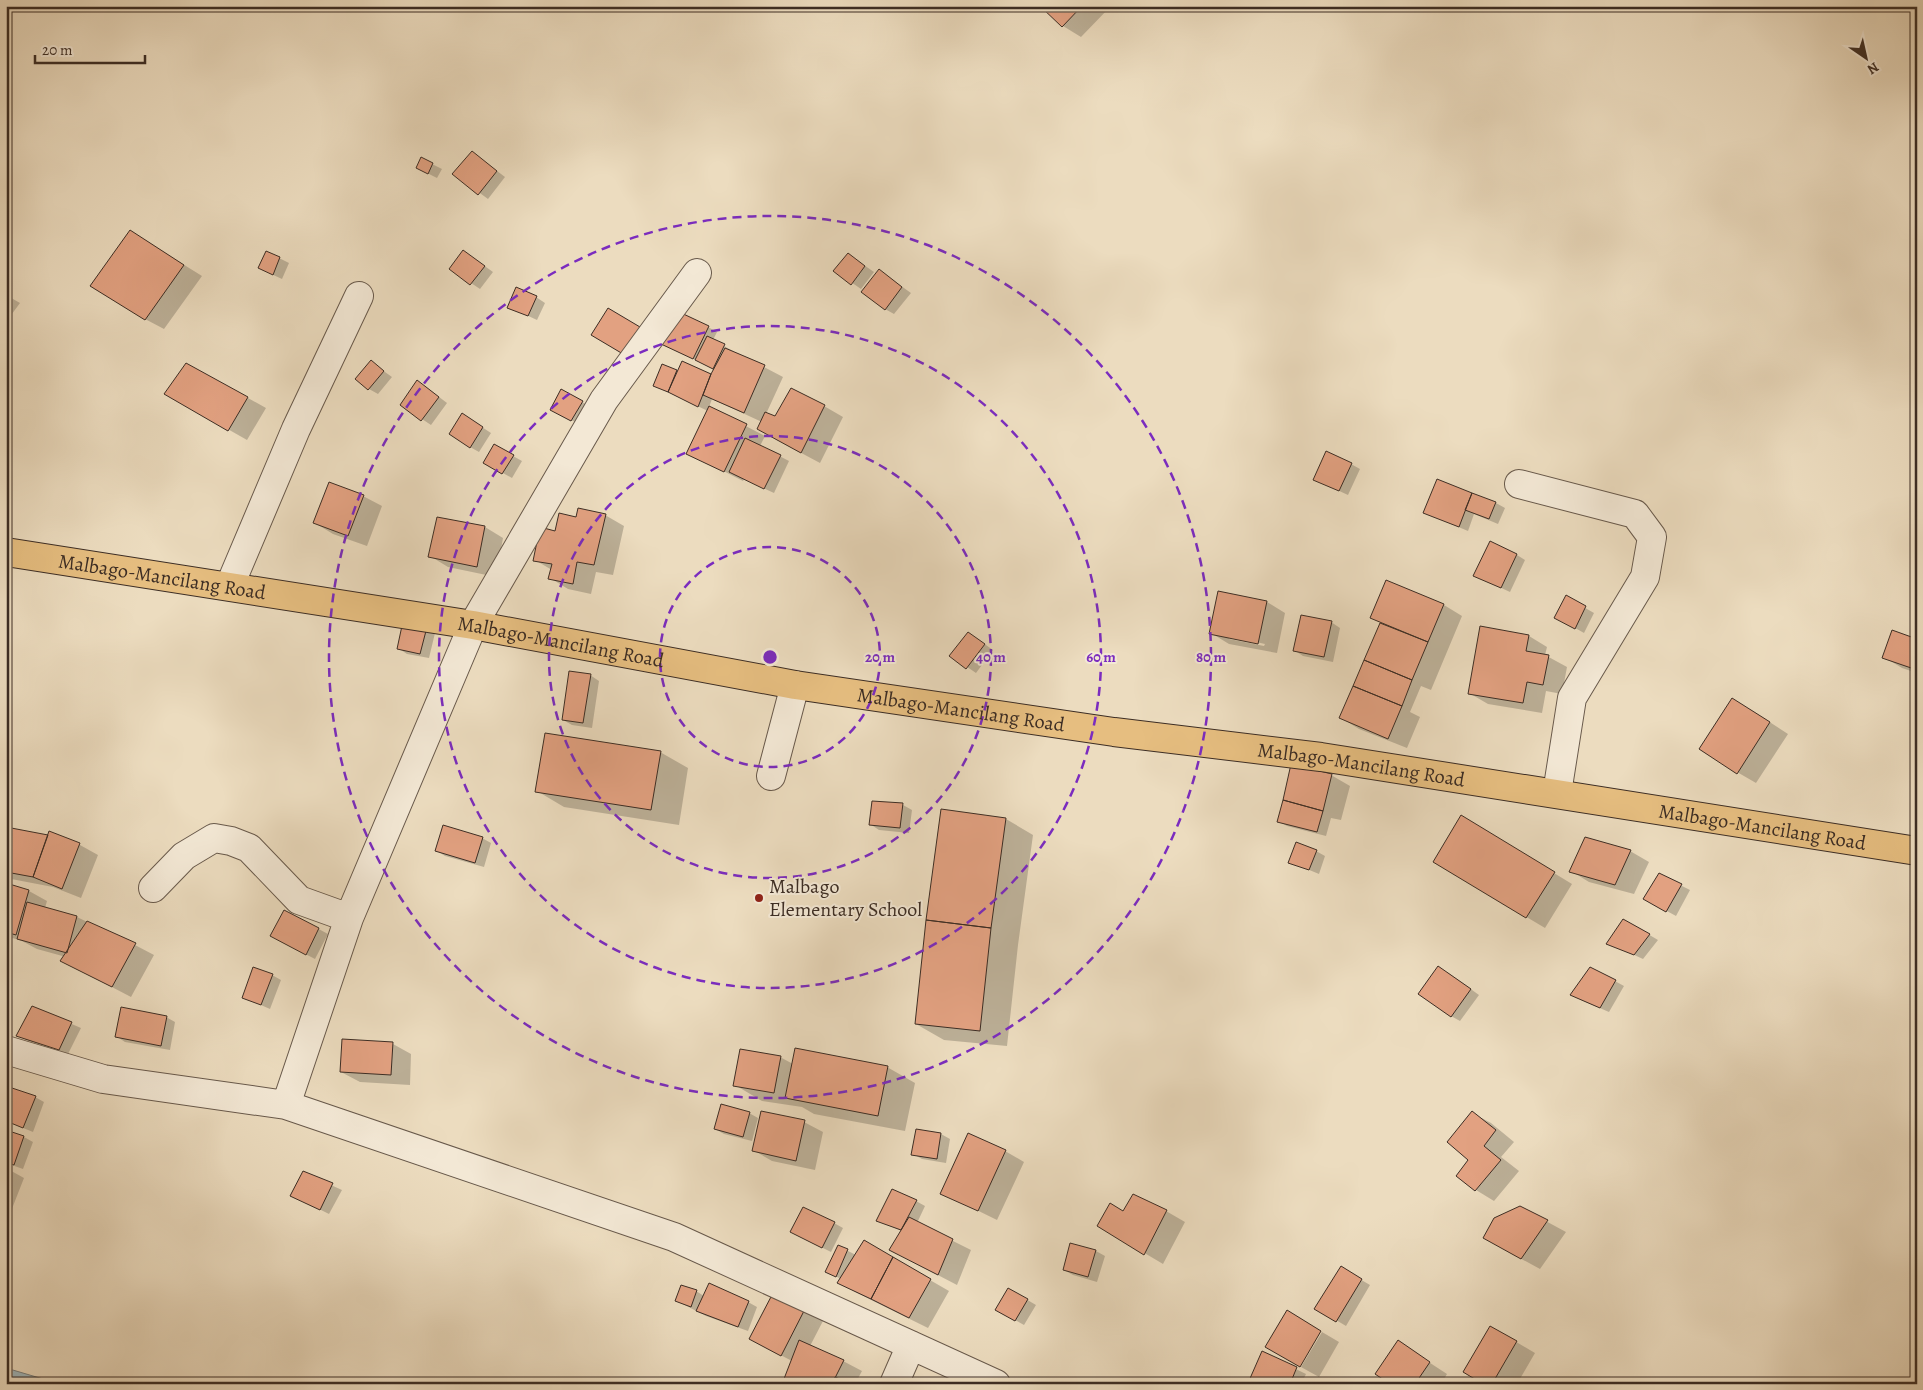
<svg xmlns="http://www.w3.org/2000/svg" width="1923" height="1390" viewBox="0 0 1923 1390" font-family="Alegreya,serif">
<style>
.water{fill:#9fb8be;stroke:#778080}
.shadow{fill:#0003;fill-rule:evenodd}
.building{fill:#e2a181;stroke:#3c2d24}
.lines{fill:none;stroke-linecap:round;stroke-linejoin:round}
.minor-casing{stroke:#68594b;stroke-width:30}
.major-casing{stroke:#3c2d24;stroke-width:30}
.minor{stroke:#f3e8d5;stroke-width:28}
.major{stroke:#e6be80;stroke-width:28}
.ring{fill:none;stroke:#7b2cbf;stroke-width:2.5;stroke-dasharray:9 6}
.poi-dot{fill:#8f2418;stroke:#f3e8d5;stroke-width:2}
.labels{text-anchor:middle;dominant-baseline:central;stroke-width:4;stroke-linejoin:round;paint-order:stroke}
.street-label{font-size:20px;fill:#3c2d24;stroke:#f3e8d5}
.poi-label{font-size:20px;fill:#3c2d24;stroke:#f3e8d5;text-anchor:start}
.centre{fill:#7b2cbf;stroke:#f3e8d5;stroke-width:2.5}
.ring-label{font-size:15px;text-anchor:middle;font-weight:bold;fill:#7b2cbf;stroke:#f3e8d5;stroke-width:4;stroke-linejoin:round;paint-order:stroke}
</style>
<rect width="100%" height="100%" fill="#ecdcbf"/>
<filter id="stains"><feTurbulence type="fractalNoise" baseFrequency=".004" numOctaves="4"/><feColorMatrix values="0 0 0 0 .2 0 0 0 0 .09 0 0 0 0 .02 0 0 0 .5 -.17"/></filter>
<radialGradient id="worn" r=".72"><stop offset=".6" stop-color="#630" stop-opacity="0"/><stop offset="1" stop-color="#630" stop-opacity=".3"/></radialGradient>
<path class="water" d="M6 1368 60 1384H6Z"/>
<path class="shadow" d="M1042 6H1111L1081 37 1063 26Z
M472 152 505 177 488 199 454 174Z
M422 159 442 169 437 178 427 173Z
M149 243 202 276 164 329 145 319Z
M267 252 289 263 282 279 269 273Z
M848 254 874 272 861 289 835 271Z
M472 257 493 272 480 289 450 269Z
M880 271 911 293 894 314 885 309Z
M6 295 20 303 6 322Z
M536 297 545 303 537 320 509 307Z
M708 327 717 332 713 340 733 351V352L764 367 783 377 766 414 775 417 824 406 843 417 820 463 777 440 762 422 712 399 709 407 765 436 760 446 789 461 774 493 744 479 743 481 688 453 708 411 655 386 663 366 678 372 683 362 712 375 715 369 672 349Z
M371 362 392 377 378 394 369 389Z
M426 387 447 403 431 425 422 419Z
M166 394 248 398 266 408 247 440Z
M582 402 591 407 581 425 561 415Z
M471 420 491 433 479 452 470 447Z
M495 446 522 461 512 478 485 463Z
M1351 464 1360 469 1348 495 1324 484Z
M1437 481 1496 503 1505 508 1498 524 1474 514 1468 531 1425 513Z
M363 496 382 506 367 546 333 534 315 523Z
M605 515 624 526 613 575 596 572 591 594 568 589 550 578 552 570 535 560 556 532 577 518Z
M485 527 503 538 496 577 448 567 430 556Z
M1517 555 1525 560 1510 592 1484 580Z
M1386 581 1444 605 1462 616 1431 690 1421 686 1410 712 1420 717 1407 748 1359 729 1341 718 1381 623 1371 618Z
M1566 597 1594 613 1584 633 1556 617Z
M1267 602 1285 613 1277 653 1229 644 1211 633ZM1229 636 1265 644 1264 646 1229 639Z
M1331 622 1340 628 1333 662 1303 656 1294 650Z
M426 628 435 633 429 658 407 654 398 648Z
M969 633 993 650 976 673 951 656Z
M1529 636 1547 647 1545 655 1567 667 1562 694 1546 691 1542 713 1488 704 1469 693Z
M1917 640V673L1902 668 1884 657Z
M590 675 599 681 592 728 572 725 563 720Z
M1751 710 1788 734 1756 783 1737 772Z
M660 752 688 768 679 825 564 807 537 791Z
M1331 775 1350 786 1341 820 1331 818 1326 836 1287 826 1278 821Z
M873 802 903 805 912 810 909 833 879 830 870 824Z
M1006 819 1033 835 1018 945 1007 1046 944 1040 916 1024Z
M6 828 49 837 50 832 80 845 98 855 81 898 53 887 6 878Z
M1480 828 1572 884 1545 928 1434 862Z
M482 838 491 843 484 867 445 856 437 851Z
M1316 851 1325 856 1319 874 1290 862Z
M1630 851 1649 862 1634 894 1589 882 1571 871Z
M1660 875 1690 890 1676 916 1645 899Z
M6 884 29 891 47 901 45 908 77 917 135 945 154 955 131 997 62 961 66 957 37 949 22 941 6 936Z
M285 911 328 934 315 959 280 941Z
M1624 920 1658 940 1643 959 1608 943Z
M1591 968 1624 986 1609 1012 1581 1000Z
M1447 972 1479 995 1460 1021 1451 1016Z
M272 975 281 980 270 1009 243 997Z
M32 1007 81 1028 68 1054 26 1040 17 1035Z
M166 1017 175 1022 170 1050 125 1042 116 1036Z
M393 1044 411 1054 410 1085 360 1082 341 1072Z
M780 1057 793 1064 887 1067 915 1083 905 1131 814 1114 802 1107 762 1101 735 1085Z
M35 1097 44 1102 33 1132 6 1121Z
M749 1113 758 1118 752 1141 724 1134 715 1129Z
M1472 1113 1491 1123 1514 1142 1501 1157 1519 1171 1494 1201 1476 1190 1458 1176 1470 1160Z
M804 1122 823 1132 815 1170 772 1161 753 1150Z
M917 1130 941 1134 950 1139 946 1163 922 1159 913 1154Z
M6 1132 24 1137 33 1142 23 1169 6 1163Z
M1005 1151 1024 1162 997 1220 942 1193Z
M6 1168 24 1178 6 1224Z
M304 1173 342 1190 329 1214 301 1200Z
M916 1201 925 1206 917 1223 971 1250 957 1285 909 1260 902 1231 878 1221Z
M1520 1207 1566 1232 1540 1269 1503 1249Z
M1166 1211 1185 1222 1163 1264 1099 1226 1124 1213Z
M834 1223 843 1228 831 1252 801 1237Z
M864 1242 949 1291 928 1328 857 1293 839 1283 841 1279 827 1272 838 1246 856 1255Z
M1096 1251 1105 1256 1097 1282 1073 1275 1064 1270Z
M1341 1268 1370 1285 1346 1326 1316 1308Z
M1009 1289 1036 1305 1024 1325 997 1310Z
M696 1291 704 1296 748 1302 757 1307 748 1331 706 1316 677 1301Z
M804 1310 823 1321 810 1346 843 1361 862 1371 855 1384H783L792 1361 769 1349Z
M1491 1327 1535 1353 1517 1384H1486Z
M1322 1332 1339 1342 1319 1377 1301 1367Z
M1398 1342 1447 1374 1441 1384H1392Z
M1263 1353 1306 1374 1301 1384 1249 1383Z"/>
<path class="building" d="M1040 6H1082L1062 27Z
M472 151 497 171 478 195 452 174Z
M421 157 433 163 428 174 416 168Z
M130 230 184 265 145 320 90 286Z
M463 250 485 266 470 285 449 269Z
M266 251 280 257 273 275 258 268Z
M848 253 865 266 851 285 833 271Z
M879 269 902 287 885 310 861 292Z
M516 287 537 296 528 316 507 308Z
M608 308 640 327 623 354 591 335Z
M677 311 709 326 693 359 661 344Z
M707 336 725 344 713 369 695 360Z
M725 348 765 365 744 413 703 395 711 374Z
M371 360 384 371 368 390 355 379Z
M682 361 711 374 698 407 668 392Z
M186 363 248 397 228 431 164 394Z
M662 364 677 370 668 392 653 386Z
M417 380 439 397 421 421 400 405Z
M791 388 825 405 801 453 757 429 765 412 775 416Z
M561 389 583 401 571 421 550 410Z
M709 406 747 424 724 472 686 454Z
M462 413 483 427 470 448 449 434Z
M745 438 781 455 764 489 729 472Z
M494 444 514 455 502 474 483 463Z
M1326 451 1352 463 1339 491 1313 480Z
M1437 479 1472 493 1459 527 1423 513Z
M329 482 364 495 348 536 313 523Z
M1472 493 1496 502 1489 519 1465 510Z
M578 508 606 514 594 565 577 562 573 584 548 579 552 564 533 561 540 527 555 531 559 513 576 517Z
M437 517 485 526 477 567 428 557Z
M1490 541 1517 554 1501 588 1473 576Z
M1386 580 1444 604 1428 642 1370 618Z
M1218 591 1267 601 1258 644 1209 634Z
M1566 595 1586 606 1575 629 1554 618Z
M1301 615 1332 621 1324 657 1293 651Z
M403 621 427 627 420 654 397 649Z
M1380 623 1428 642 1412 680 1364 660Z
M1480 626 1529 635 1526 651 1549 655 1543 685 1527 682 1523 703 1468 694Z
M1892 630 1917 639V670L1882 658Z
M968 632 985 644 966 669 949 656Z
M1364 660 1412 680 1402 706 1353 686Z
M569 671 591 674 583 723 562 720Z
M1353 686 1402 706 1388 739 1339 718Z
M1732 698 1770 722 1737 774 1699 749Z
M545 733 661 751 651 810 535 792Z
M1291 764 1332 774 1323 811 1283 800Z
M1283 800 1323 811 1317 832 1277 822Z
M872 801 903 803 900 828 869 825Z
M941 809 1006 818 991 928 926 920Z
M1461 815 1555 872 1526 918 1433 862Z
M443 825 483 837 475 863 435 851Z
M6 827 48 835 33 877 6 872Z
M49 831 80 843 62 889 33 877Z
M1585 837 1631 850 1615 885 1569 872Z
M1296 842 1317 850 1309 870 1288 863Z
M1659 873 1682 884 1666 912 1643 899Z
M6 883 29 890 16 935 6 932Z
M27 902 77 916 67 953 17 939Z
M284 910 319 928 306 955 270 936Z
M1623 919 1650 934 1634 955 1606 944Z
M926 920 991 928 980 1031 915 1024Z
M87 921 136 943 112 987 60 961Z
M1438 966 1471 989 1451 1017 1418 994Z
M253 967 273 974 261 1005 242 998Z
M1590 967 1616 980 1600 1008 1570 995Z
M32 1006 72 1022 59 1050 16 1036Z
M121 1007 167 1016 161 1046 115 1037Z
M342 1039 393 1042 391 1075 340 1072Z
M795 1048 888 1066 878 1116 785 1098Z
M740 1049 781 1056 774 1093 733 1086Z
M6 1086 36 1096 23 1128 6 1121Z
M721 1104 750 1112 743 1137 714 1129Z
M761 1111 805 1120 796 1161 752 1151Z
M1472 1111 1496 1130 1484 1146 1501 1160 1475 1191 1456 1176 1468 1160 1447 1142Z
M916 1129 941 1133 937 1159 911 1155Z
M6 1130 24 1136 14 1165 6 1162Z
M968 1133 1006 1150 978 1211 940 1194Z
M303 1171 333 1183 320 1210 290 1196Z
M892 1189 917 1200 901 1230 876 1221Z
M1133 1194 1167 1210 1144 1255 1097 1226 1110 1203 1123 1211Z
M1520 1206 1548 1220 1521 1259 1483 1238 1494 1218Z
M803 1207 835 1222 822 1248 790 1232Z
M909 1217 953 1239 938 1275 889 1250Z
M864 1240 893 1257 871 1299 837 1283Z
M1070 1243 1096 1250 1088 1277 1063 1270Z
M838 1245 848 1249 836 1277 825 1272Z
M893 1257 931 1279 909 1318 871 1299Z
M1341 1266 1362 1279 1336 1322 1314 1309Z
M709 1283 749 1301 738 1327 696 1311Z
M681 1285 697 1290 691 1307 675 1301Z
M1008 1288 1028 1299 1015 1321 995 1310Z
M773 1293 805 1309 781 1356 749 1339Z
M1287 1310 1321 1331 1300 1367 1265 1347Z
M1490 1326 1517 1341 1492 1384H1483L1463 1372Z
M799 1340 844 1360 832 1384H782Z
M1398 1340 1430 1362 1415 1384H1390L1375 1374Z
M1262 1351 1297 1367 1290 1384 1248 1383Z
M835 1377 852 1384H832Z"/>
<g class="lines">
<defs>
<path id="minor" d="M1519 484 1635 514 1652 537 1645 577 1572 698 1557 793
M230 585 296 429 359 296
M771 776 795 685
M153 888 184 856 214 838 231 841 249 848 299 900 349 918
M6 1050 103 1079 286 1105 674 1237 996 1384
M286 1105 349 918 473 625 604 400 697 273
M894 1384 911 1345"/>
<g id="major">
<path id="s1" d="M6 552 473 625 795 685 1114 732 1321 757 1917 851"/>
</g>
</defs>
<use href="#minor" class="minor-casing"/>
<use href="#major" class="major-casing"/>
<use href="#minor" class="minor"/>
<use href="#major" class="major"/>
</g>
<g class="ring">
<circle cx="770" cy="657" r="110"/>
<circle cx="770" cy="657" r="221"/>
<circle cx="770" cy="657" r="331"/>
<circle cx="770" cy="657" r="441"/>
</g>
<circle class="poi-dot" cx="759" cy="898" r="5"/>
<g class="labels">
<g class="street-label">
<text stroke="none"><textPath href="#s1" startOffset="158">Malbago-Mancilang Road</textPath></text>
<text stroke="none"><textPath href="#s1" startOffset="562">Malbago-Mancilang Road</textPath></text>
<text stroke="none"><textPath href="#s1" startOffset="968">Malbago-Mancilang Road</textPath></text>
<text stroke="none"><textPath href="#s1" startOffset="1372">Malbago-Mancilang Road</textPath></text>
<text stroke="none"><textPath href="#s1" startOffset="1778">Malbago-Mancilang Road</textPath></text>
</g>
<g class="poi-label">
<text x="769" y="886">Malbago<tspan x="769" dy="23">Elementary School</tspan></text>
</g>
</g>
<circle cx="770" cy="657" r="8" class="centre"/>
<g class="ring-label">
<text x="880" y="662">20 m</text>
<text x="991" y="662">40 m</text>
<text x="1101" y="662">60 m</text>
<text x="1211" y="662">80 m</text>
</g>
<rect width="1923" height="1390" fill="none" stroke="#ecdcbf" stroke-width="25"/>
<rect x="8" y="8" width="1908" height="1375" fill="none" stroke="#3c2d24" stroke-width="2.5"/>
<rect x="12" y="12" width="1898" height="1365" fill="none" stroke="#3c2d24"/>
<g transform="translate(1866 58) rotate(146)" stroke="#f3e8d5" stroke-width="4" paint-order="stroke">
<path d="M0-4L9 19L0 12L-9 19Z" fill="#3c2d24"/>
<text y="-8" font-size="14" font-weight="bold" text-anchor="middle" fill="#3c2d24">N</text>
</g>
<path d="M35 55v8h110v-8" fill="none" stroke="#3c2d24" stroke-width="2.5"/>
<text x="42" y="55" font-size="15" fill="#3c2d24" stroke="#f3e8d5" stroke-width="4" paint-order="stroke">20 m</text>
<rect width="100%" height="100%" filter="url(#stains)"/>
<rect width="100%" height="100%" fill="url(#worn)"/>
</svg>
